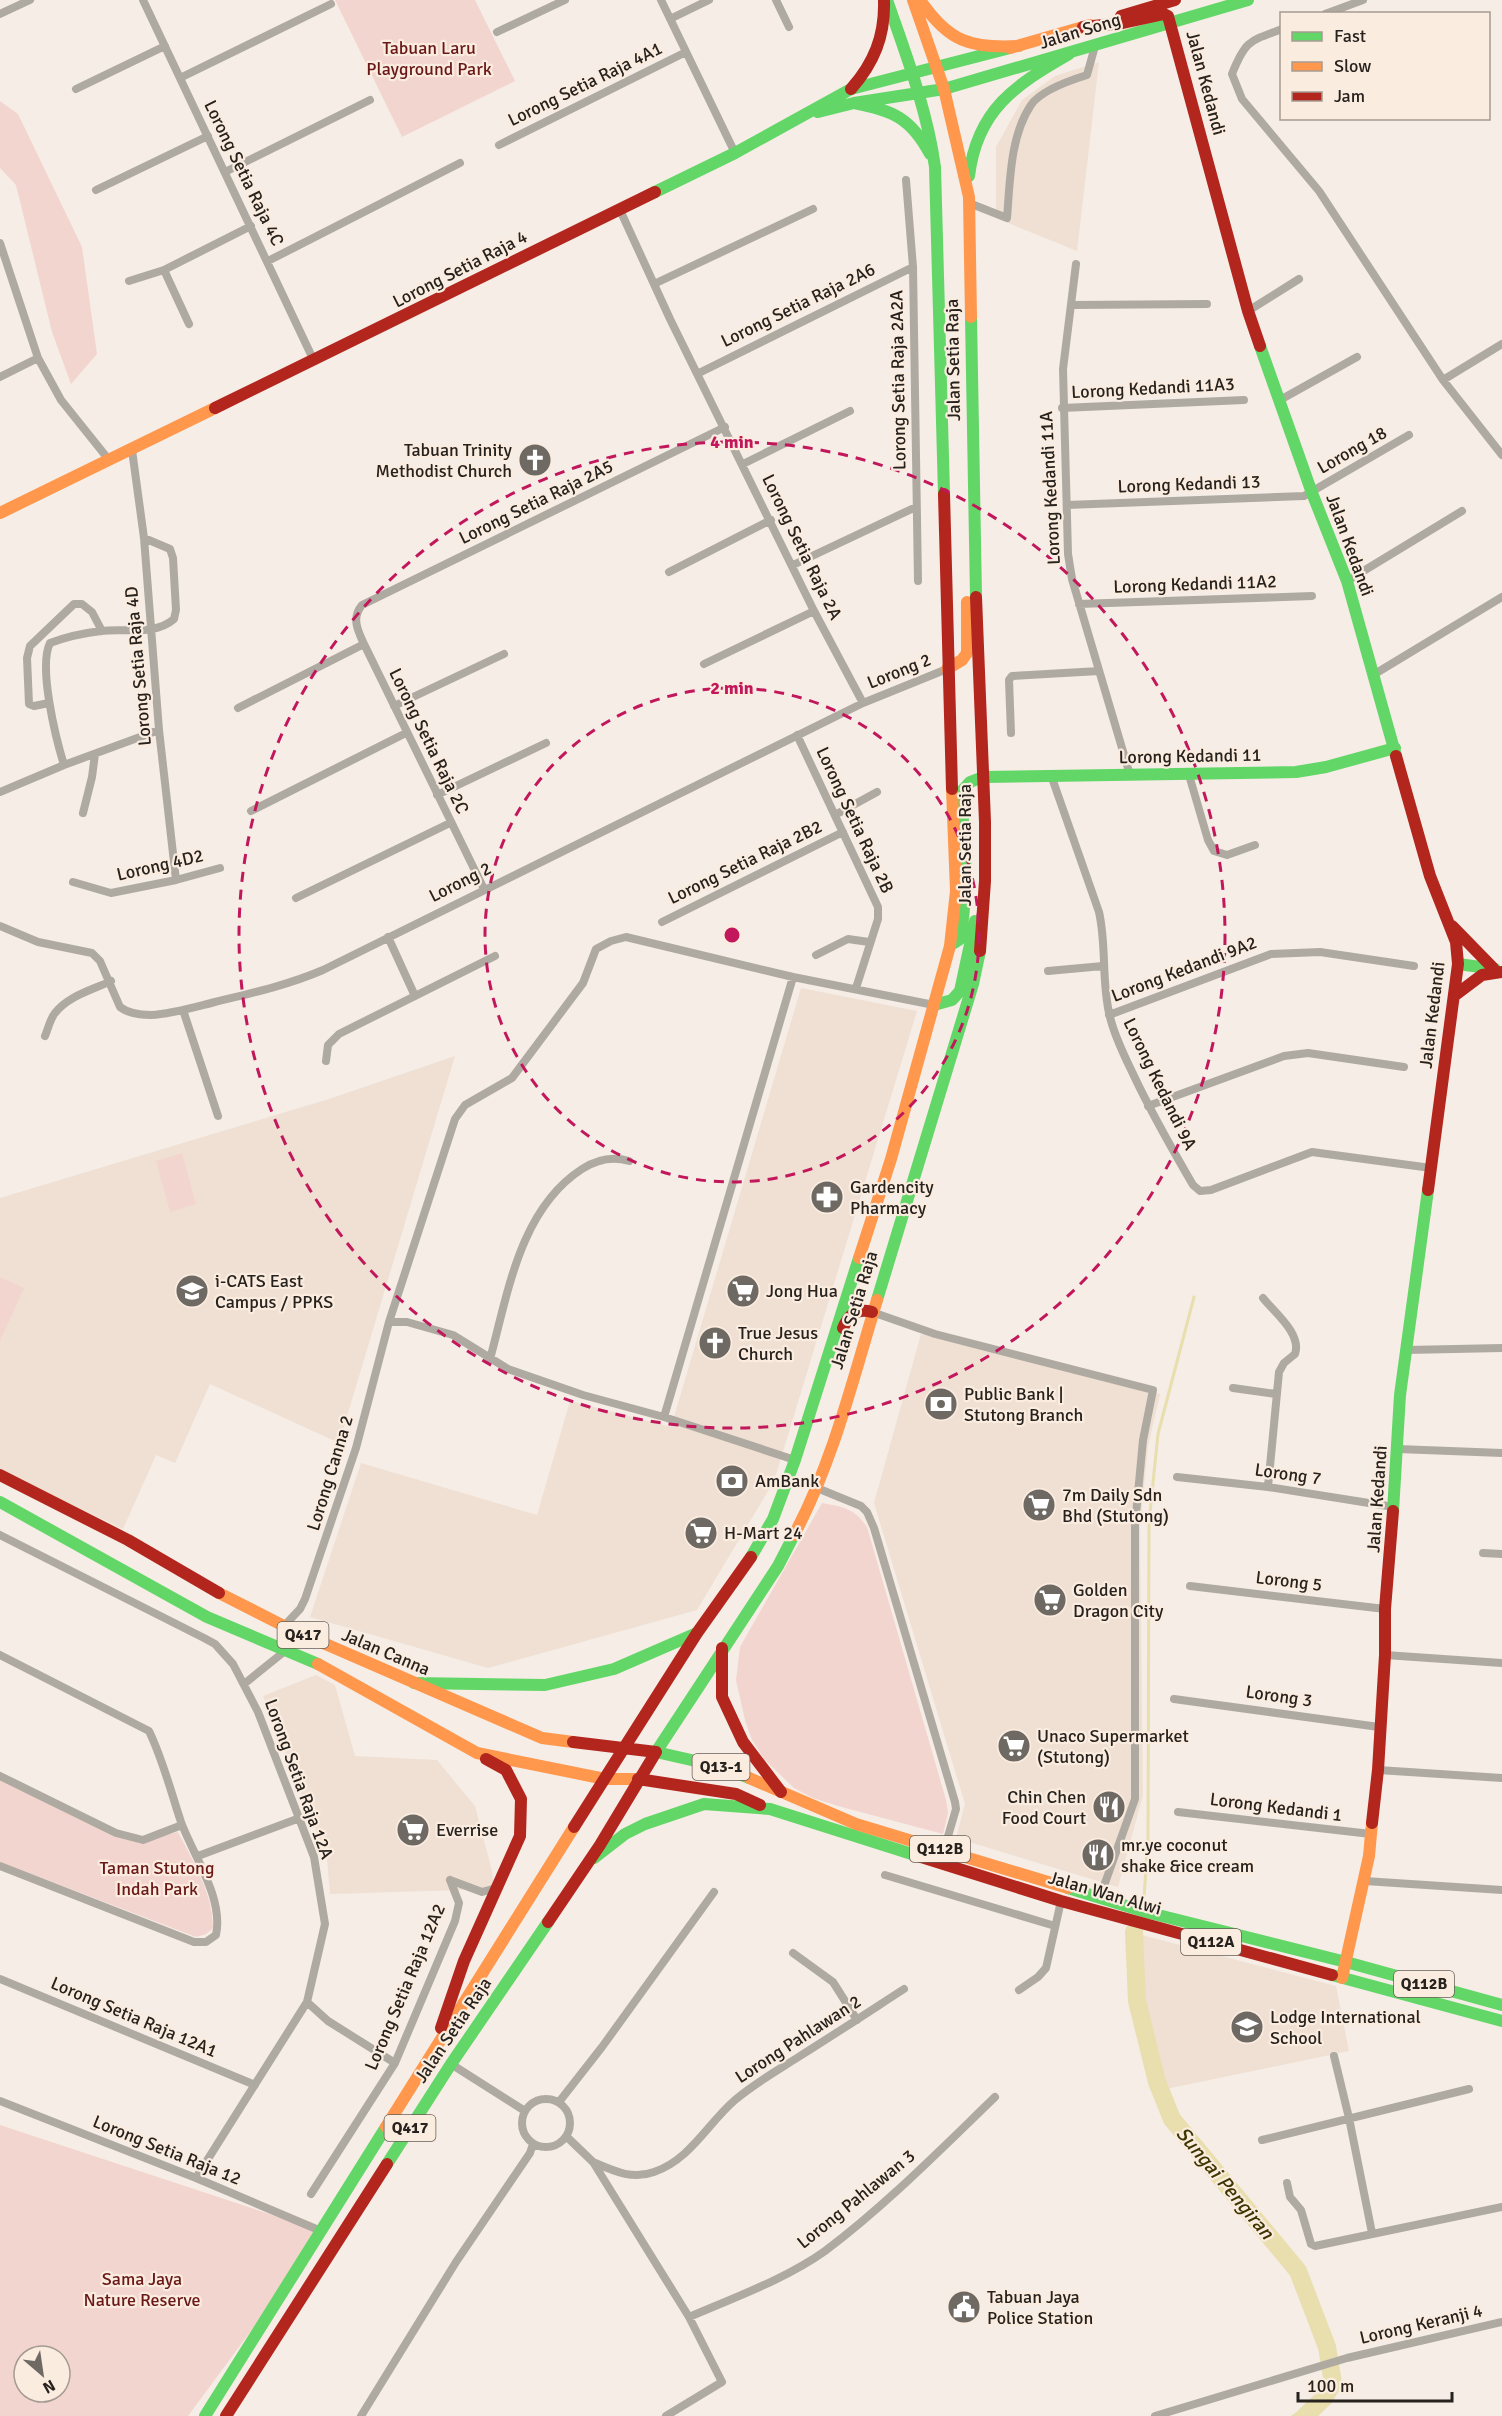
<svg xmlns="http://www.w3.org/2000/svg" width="1502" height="2416" viewBox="0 0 1502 2416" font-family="Signika,sans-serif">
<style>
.built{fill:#efe0d3}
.green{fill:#f3d5cf;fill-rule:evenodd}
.water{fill:#e8deae}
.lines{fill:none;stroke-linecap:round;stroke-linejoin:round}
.stream{stroke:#e8deae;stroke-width:3}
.river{stroke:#e8deae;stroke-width:18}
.street{stroke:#afaaa1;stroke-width:8}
.fast{stroke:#63d668;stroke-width:12}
.slow{stroke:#ff974d;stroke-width:12}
.jam{stroke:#b3261e;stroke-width:12}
.ring{fill:none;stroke:#c2185b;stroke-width:3;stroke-dasharray:10 8}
.labels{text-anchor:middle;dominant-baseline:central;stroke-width:4.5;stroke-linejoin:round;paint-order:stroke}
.shield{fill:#fbece0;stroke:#675f58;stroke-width:1.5}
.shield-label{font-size:16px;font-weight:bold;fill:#27221d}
.street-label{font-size:18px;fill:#27221d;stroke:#fbece0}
.park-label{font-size:18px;fill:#691717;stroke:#fbece0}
.poi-label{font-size:18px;fill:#27221d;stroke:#fbece0;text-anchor:start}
.water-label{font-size:20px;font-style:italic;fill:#3d3500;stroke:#fbece0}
.centre{fill:#c2185b;stroke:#fbece0;stroke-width:3}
.ring-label{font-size:18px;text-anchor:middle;font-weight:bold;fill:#c2185b;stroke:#fbece0;stroke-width:4.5;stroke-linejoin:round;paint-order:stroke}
</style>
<rect width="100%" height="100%" fill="#f5ede6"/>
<path class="built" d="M1099 62 1077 251 996 218V147L1022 100 1055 76Z
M801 988 917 1011 774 1481 697 1610 488 1668 310 1617 361 1463 537 1515 570 1401 671 1427Z
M455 1056 339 1443 210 1384 175 1463 156 1455 123 1529 0 1470V1198L329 1099Z
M921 1334 1160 1394 1148 1446 1140 1527 1143 1795 1118 1887 956 1838 965 1804 874 1503Z
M316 1675 335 1685 355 1756 437 1760 475 1806 492 1871 494 1889 330 1894 327 1859 263 1696Z
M1142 1935 1336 1986 1349 2051 1166 2089 1145 2002Z"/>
<path class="green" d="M335 0H475L515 81 402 137Z
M0 101 18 114 82 247 97 354 71 384 52 332 16 185 0 168Z
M182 1153 196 1204 170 1212 156 1161Z
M0 1277 24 1288 0 1341Z
M822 1503C844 1507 854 1508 867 1527L946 1800 948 1813 943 1834 838 1806 813 1798 794 1788 764 1759 752 1740 745 1720 736 1680 740 1647Z
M0 1779 143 1841 178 1832C193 1861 213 1894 213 1928L206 1934 196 1937 0 1862Z
M0 2125 321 2231 298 2267 188 2416H0ZM24 2356H60V2392H24Z"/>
<path class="water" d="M1341 2374 1329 2404 1318 2416H1291L1316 2398 1324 2379Z"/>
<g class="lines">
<path class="stream" d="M1144 1897 1148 1840 1149 1522 1158 1434 1194 1297"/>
<path class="river" d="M1134 1932 1137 2001 1157 2082 1172 2119 1298 2271 1327 2347 1333 2383 1324 2398 1305 2416"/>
<path class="street" d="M143 0 314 361
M661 0 735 153
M776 0 789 27
M0 14 30 0
M1325 14 1363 0
M670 19 709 0
M1282 29C1249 41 1245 41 1232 74L1242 99 1319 191 1443 380
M497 32 565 0
M180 78 331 4
M76 89 165 46
M499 145 686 52
M225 172 370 100
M906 180 913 267 918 581
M96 190 208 136
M969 203 1007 218C1010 182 1010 136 1031 105 1041 90 1071 80 1087 75L1095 46
M620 210 670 319 814 611 863 703
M0 243 38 358 61 400 109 460
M268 261 460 163
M1076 264 1063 369 1068 554 1072 579 1130 775
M164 270 189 324
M129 281 164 270 251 226
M654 284 813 209
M1072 305 1207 304
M1248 311 1299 279
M1502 344 1443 380 1502 455
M697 374 913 267
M0 377 38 358
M1280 400 1357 357
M1062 408 1244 400
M132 450 144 538 159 730 176 880
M743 464 850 411
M1067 505 1304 496 1409 435
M793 565 916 507
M669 572 771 520
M1347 581 1462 511
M1079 604 1312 596
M704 664 814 611
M1373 675 1502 597
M49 703 34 706 29 704 27 658 30 646 74 604H82L92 612 102 631
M394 706 504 654
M238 708 364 644
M1011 733 1009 680 1012 676 1099 671
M797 735 878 907V919L856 988
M64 765C56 739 38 667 50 643 66 637 84 633 101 631 124 628 155 636 174 619L176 610 173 558 170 549 144 538
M1189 775 1208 840 1214 851 1227 855 1255 845
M1052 778 1099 912C1107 947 1101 983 1110 1017 1115 1038 1125 1057 1134 1076 1152 1114 1172 1149 1193 1185L1200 1191 1211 1190 1312 1152 1431 1168
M0 792 64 765 159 730
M437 795 546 743
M251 811 406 733
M83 813 92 777 95 754
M835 815 877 792
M73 882 111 893 176 880 220 868
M484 889 364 644C358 631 351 618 362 605L725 427
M296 898 450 823
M662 922 843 832
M0 926 38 942 92 953 100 961 120 1007C129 1014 140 1015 151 1015 172 1014 195 1007 215 1002 252 993 288 985 323 970L863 703 947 669
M388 937 415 996
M816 955 848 939 869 942
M1048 971 1103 966
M183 1010 218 1116
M1109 1015 1271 954 1320 952 1414 966
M45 1036C48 1029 50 1019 55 1013 68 996 92 990 111 981
M326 1061 328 1045 339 1034 495 956
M1148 1106 1284 1056 1308 1053 1404 1067
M1263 1298C1275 1313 1302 1334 1295 1354L1284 1363 1279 1372 1268 1487
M872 1312 935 1334 1153 1390 1143 1440 1135 1525V1799L1100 1897
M389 1322H407L453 1335 508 1369 583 1395 664 1417 795 1460
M1406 1350 1502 1348
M490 1359C508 1293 520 1209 582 1169 596 1160 612 1156 629 1161
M1233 1388 1276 1394
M664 1417 793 977
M1398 1449 1502 1453
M1177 1477 1268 1487 1394 1507
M817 1488 861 1506 867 1512 874 1528 955 1802 956 1809 944 1850
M0 1535 204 1638 215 1644 233 1664 258 1712 314 1857 325 1924 307 2002 196 2178
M1483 1553 1502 1554
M1190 1586 1385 1609
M284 1626 300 1609 305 1599 356 1448 389 1322 455 1119 465 1105 512 1078 583 983 596 949 611 941 626 937 793 977 934 1005
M0 1655 149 1731C163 1760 171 1792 181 1822 193 1855 224 1898 216 1935L206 1942H194L0 1866
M1385 1655 1502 1663
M244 1684 285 1651
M1174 1699 1379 1727
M1378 1770 1502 1778
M0 1776 116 1833 143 1840 182 1825
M1178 1812 1371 1834
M198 1856 297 1819
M885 1875 1055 1926
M450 1880 482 1892 496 1888
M1365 1881 1502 1890
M793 1953 833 1982 857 2020
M0 1979 255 2085
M1019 1990 1038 1977 1046 1968 1061 1901
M307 2002 328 2021 395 2063
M1334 2056 1349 2118 1372 2233
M451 2064 525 2111
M522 2123a24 24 0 1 1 48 0a24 24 0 1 1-48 0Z
M0 2101 196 2178 321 2231
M559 2102 602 2047 714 1892
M567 2137 593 2162 689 2317 722 2382 666 2416
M1262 2140 1469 2089
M593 2162C614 2171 632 2180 654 2172 690 2160 708 2123 735 2100 755 2083 778 2070 800 2056 835 2034 870 2011 904 1989
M1287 2183 1290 2197 1301 2210 1311 2244 1315 2246 1502 2207
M311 2194 395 2063 455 1921 459 1903 450 1880
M689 2317C733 2298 786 2279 825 2251 886 2205 940 2150 995 2097
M361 2416 456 2262 530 2153 533 2144
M1155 2416 1347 2358 1502 2322"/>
<path class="fast" d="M887 0C906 55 927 109 935 167L944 494
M854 103C892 110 911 118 930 154
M818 112 854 103 944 89 1248 0
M969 176C977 110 1015 85 1069 54
M655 192 735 153 851 89 1010 48
M971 317 976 597
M1260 346 1312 493 1347 581 1396 756
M983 777 1296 772 1326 767 1395 748
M954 943 960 939C969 890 965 841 961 792L970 782 983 777
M1458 964 1495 969
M934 1005 952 1000 960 991 975 921
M877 1300 973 984 980 951
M0 1502 207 1617 318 1664
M1393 1511 1400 1395 1428 1190
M751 1557 773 1519 795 1460 859 1258
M414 1683 545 1685 614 1669 697 1633
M749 1778 722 1767 656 1752 778 1566 794 1535
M594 1858 625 1834 645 1824 704 1804 770 1809 918 1856
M1068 1888 1146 1912 1346 1962 1502 2005
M1332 1975 1502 2021
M387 2164 451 2064 548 1922
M205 2416 386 2127"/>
<path class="slow" d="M913 0 944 89 969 197 971 317
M920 0C948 41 970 49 1019 46
M1010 48 1090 25
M0 513 215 408
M947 669 962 660 967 653V602
M859 1258 891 1159 950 946 956 891 952 789
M794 1535C833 1462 853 1379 877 1300
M219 1593 284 1626 542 1738 573 1742
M318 1664 477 1753 605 1779H638
M749 1778 856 1824 1068 1888
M1342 1978 1369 1856 1372 1823
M386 2127 574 1827"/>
<path class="jam" d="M1121 16 1175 0
M1083 27 1123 23 1164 14 1168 16 1248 311 1260 346
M851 89C874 63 885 36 884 1
M215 408 655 192
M944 494 952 789
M976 597 985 822V881L980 951
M1396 756 1430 876 1456 942 1458 964 1428 1190
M1452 926 1493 968
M1454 996 1482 975 1502 972
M843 1328C849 1314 857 1308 872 1312
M0 1475 128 1540 219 1593
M722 1648V1697L743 1742 781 1792
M624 1748 697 1633 751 1557
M638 1779 736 1794 760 1805
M1372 1823 1378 1770 1385 1655V1609L1393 1511
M574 1827 624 1748
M918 1856 1061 1901 1332 1975
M548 1922 600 1845 656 1752 573 1742
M441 2028 464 1961 520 1836 521 1799 506 1770 486 1759
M226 2416 387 2164"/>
</g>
<g class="ring">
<circle cx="732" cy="935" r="247"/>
<circle cx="732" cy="935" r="493"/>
</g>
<defs>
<symbol id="church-disc" viewBox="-11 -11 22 22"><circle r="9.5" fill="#6f6963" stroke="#fbece0"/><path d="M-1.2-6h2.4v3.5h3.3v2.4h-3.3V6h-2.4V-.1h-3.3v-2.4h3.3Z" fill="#fff"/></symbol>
<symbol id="pharmacy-disc" viewBox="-11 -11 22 22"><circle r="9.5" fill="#6f6963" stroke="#fbece0"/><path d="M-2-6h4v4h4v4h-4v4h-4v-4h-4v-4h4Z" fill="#fff"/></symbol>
<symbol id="university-disc" viewBox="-11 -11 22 22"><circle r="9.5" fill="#6f6963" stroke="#fbece0"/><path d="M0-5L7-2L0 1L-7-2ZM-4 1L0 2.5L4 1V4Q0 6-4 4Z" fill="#fff"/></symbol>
<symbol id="supermarket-disc" viewBox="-11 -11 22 22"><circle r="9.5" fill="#6f6963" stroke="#fbece0"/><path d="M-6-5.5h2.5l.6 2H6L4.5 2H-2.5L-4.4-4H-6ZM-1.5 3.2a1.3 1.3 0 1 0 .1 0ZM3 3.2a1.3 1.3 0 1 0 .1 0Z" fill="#fff"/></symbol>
<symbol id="bank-disc" viewBox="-11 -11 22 22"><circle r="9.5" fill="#6f6963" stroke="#fbece0"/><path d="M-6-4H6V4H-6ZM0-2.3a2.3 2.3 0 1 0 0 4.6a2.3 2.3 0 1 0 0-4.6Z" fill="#fff"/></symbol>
<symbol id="restaurant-disc" viewBox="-11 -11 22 22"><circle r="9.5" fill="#6f6963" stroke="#fbece0"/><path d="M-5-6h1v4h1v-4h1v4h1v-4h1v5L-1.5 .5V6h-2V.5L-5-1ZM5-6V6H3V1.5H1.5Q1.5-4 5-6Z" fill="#fff"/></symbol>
<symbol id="school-disc" viewBox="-11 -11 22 22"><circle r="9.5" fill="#6f6963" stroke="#fbece0"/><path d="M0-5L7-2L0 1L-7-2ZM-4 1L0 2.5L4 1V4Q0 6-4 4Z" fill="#fff"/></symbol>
<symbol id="civic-disc" viewBox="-11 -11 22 22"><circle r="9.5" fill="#6f6963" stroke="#fbece0"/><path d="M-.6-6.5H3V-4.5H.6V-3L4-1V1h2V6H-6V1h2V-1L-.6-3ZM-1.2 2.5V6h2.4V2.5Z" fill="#fff"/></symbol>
</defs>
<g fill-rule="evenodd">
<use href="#church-disc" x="516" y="441" width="38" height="38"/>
<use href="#pharmacy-disc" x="808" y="1178" width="38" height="38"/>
<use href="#university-disc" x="173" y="1272" width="38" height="38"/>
<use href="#supermarket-disc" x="724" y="1272" width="38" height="38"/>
<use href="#church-disc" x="696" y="1324" width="38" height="38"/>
<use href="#bank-disc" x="922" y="1385" width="38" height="38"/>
<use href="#bank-disc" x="713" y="1462" width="38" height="38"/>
<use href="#supermarket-disc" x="1020" y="1486" width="38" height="38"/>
<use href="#supermarket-disc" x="682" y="1514" width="38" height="38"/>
<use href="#supermarket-disc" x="1031" y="1581" width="38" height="38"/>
<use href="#supermarket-disc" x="995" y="1727" width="38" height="38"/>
<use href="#restaurant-disc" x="1090" y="1788" width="38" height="38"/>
<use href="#supermarket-disc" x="394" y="1811" width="38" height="38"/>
<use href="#restaurant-disc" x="1079" y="1836" width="38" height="38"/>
<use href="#school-disc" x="1228" y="2008" width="38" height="38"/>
<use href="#civic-disc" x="945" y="2288" width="38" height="38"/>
</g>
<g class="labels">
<g class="shield">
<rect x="277.5" y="1622" width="51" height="26" rx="4.5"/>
<rect x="692.5" y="1754" width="57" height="26" rx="4.5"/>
<rect x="910" y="1836" width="60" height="26" rx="4.5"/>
<rect x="1181" y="1929" width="60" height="26" rx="4.5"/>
<rect x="1394" y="1971" width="60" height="26" rx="4.5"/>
<rect x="384.5" y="2115" width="51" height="26" rx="4.5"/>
</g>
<g class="shield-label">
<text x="303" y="1635">Q417</text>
<text x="721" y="1767">Q13-1</text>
<text x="940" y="1849">Q112B</text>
<text x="1211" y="1942">Q112A</text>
<text x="1424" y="1984">Q112B</text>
<text x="410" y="2128">Q417</text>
</g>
<g class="street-label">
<text transform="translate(1080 31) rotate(-17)">Jalan Song</text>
<text transform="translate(1206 83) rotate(75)">Jalan Kedandi</text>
<text transform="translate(585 84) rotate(-26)">Lorong Setia Raja 4A1</text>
<text transform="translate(244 173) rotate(64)">Lorong Setia Raja 4C</text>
<text transform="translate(460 269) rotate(-27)">Lorong Setia Raja 4</text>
<text transform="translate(798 305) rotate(-26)">Lorong Setia Raja 2A6</text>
<text transform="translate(953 360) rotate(-91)">Jalan Setia Raja</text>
<text transform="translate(898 380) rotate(-91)">Lorong Setia Raja 2A2A</text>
<text transform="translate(1153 388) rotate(-3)">Lorong Kedandi 11A3</text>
<text transform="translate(1352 450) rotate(-30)">Lorong 18</text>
<text transform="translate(1189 484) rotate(-2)">Lorong Kedandi 13</text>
<text transform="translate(1050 488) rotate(-93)">Lorong Kedandi 11A</text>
<text transform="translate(536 502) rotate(-26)">Lorong Setia Raja 2A5</text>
<text transform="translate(1350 545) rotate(70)">Jalan Kedandi</text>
<text transform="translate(802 547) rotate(64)">Lorong Setia Raja 2A</text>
<text transform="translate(1195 584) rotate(-2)">Lorong Kedandi 11A2</text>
<text transform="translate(138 666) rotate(-95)">Lorong Setia Raja 4D</text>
<text transform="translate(899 671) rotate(-22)">Lorong 2</text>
<text transform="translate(429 741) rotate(64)">Lorong Setia Raja 2C</text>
<text transform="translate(1190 756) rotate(-1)">Lorong Kedandi 11</text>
<text transform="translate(855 820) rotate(65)">Lorong Setia Raja 2B</text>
<text transform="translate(965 845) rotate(-90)">Jalan Setia Raja</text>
<text transform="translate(745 862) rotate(-26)">Lorong Setia Raja 2B2</text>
<text transform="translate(160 865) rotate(-13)">Lorong 4D2</text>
<text transform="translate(460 882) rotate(-27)">Lorong 2</text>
<text transform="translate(1184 969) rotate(-21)">Lorong Kedandi 9A2</text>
<text transform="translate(1432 1015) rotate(-83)">Jalan Kedandi</text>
<text transform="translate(1160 1084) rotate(64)">Lorong Kedandi 9A</text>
<text transform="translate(854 1310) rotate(-73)">Jalan Setia Raja</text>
<text transform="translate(330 1473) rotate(-73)">Lorong Canna 2</text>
<text transform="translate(1288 1474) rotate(8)">Lorong 7</text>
<text transform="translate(1377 1499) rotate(-86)">Jalan Kedandi</text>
<text transform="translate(1289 1581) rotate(7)">Lorong 5</text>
<text transform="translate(386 1652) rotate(23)">Jalan Canna</text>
<text transform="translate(1279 1696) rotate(8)">Lorong 3</text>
<text transform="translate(299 1779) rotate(70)">Lorong Setia Raja 12A</text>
<text transform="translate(1276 1807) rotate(7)">Lorong Kedandi 1</text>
<text transform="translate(1105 1893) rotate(16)">Jalan Wan Alwi</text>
<text transform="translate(405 1987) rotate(-67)">Lorong Setia Raja 12A2</text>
<text transform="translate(134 2017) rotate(23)">Lorong Setia Raja 12A1</text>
<text transform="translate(453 2030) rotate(-56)">Jalan Setia Raja</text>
<text transform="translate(798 2039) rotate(-33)">Lorong Pahlawan 2</text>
<text transform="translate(167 2150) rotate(22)">Lorong Setia Raja 12</text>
<text transform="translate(856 2199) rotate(-39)">Lorong Pahlawan 3</text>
<text transform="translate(1421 2324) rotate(-13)">Lorong Keranji 4</text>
</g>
<g class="park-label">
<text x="429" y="48">Tabuan Laru<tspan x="429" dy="21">Playground Park</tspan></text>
<text x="157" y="1868">Taman Stutong<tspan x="157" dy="21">Indah Park</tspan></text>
<text x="142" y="2279">Sama Jaya<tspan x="142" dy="21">Nature Reserve</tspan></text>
</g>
<g class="poi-label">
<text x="512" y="450" text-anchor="end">Tabuan Trinity<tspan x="512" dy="21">Methodist Church</tspan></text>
<text x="850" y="1187">Gardencity<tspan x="850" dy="21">Pharmacy</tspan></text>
<text x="215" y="1281">i-CATS East<tspan x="215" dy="21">Campus / PPKS</tspan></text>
<text x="766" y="1291">Jong Hua</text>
<text x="738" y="1333">True Jesus<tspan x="738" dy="21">Church</tspan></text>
<text x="964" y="1394">Public Bank |<tspan x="964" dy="21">Stutong Branch</tspan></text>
<text x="755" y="1481">AmBank</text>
<text x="1062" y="1495">7m Daily Sdn<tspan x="1062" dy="21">Bhd (Stutong)</tspan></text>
<text x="724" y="1533">H-Mart 24</text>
<text x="1073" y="1590">Golden<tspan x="1073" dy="21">Dragon City</tspan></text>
<text x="1037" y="1736">Unaco Supermarket<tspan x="1037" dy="21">(Stutong)</tspan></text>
<text x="1086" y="1797" text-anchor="end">Chin Chen<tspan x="1086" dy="21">Food Court</tspan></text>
<text x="436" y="1830">Everrise</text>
<text x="1121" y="1845">mr.ye coconut<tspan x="1121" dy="21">shake &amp;ice cream</tspan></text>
<text x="1270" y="2017">Lodge International<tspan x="1270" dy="21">School</tspan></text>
<text x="987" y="2297">Tabuan Jaya<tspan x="987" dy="21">Police Station</tspan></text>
</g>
<g class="water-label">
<text transform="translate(1225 2183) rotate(50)">Sungai Pengiran</text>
</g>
</g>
<circle cx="732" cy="935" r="9" class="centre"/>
<g class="ring-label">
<text x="732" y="448">4 min</text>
<text x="732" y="694">2 min</text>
</g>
<rect x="1280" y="12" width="210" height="108" fill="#fbece0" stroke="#a69b92" stroke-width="1.5"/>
<rect x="1292" y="32" width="30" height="9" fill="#63d668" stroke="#a69b92" stroke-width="1.5"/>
<text x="1334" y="42" font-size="18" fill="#27221d">Fast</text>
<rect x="1292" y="62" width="30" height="9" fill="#ff974d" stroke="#a69b92" stroke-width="1.5"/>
<text x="1334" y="72" font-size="18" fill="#27221d">Slow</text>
<rect x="1292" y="92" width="30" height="9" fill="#b3261e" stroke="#a69b92" stroke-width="1.5"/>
<text x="1334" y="102" font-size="18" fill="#27221d">Jam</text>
<g transform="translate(42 2374) rotate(151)"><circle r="28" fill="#fbece0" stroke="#a69b92" stroke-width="1.5"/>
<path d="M0-4.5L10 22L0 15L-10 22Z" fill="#6f6963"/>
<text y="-9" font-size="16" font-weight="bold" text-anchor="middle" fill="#27221d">N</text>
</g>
<path d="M1298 2392v9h154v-9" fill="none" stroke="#27221d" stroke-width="3"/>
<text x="1307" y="2392" font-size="18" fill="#27221d" stroke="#fbece0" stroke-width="4.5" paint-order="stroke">100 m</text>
</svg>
